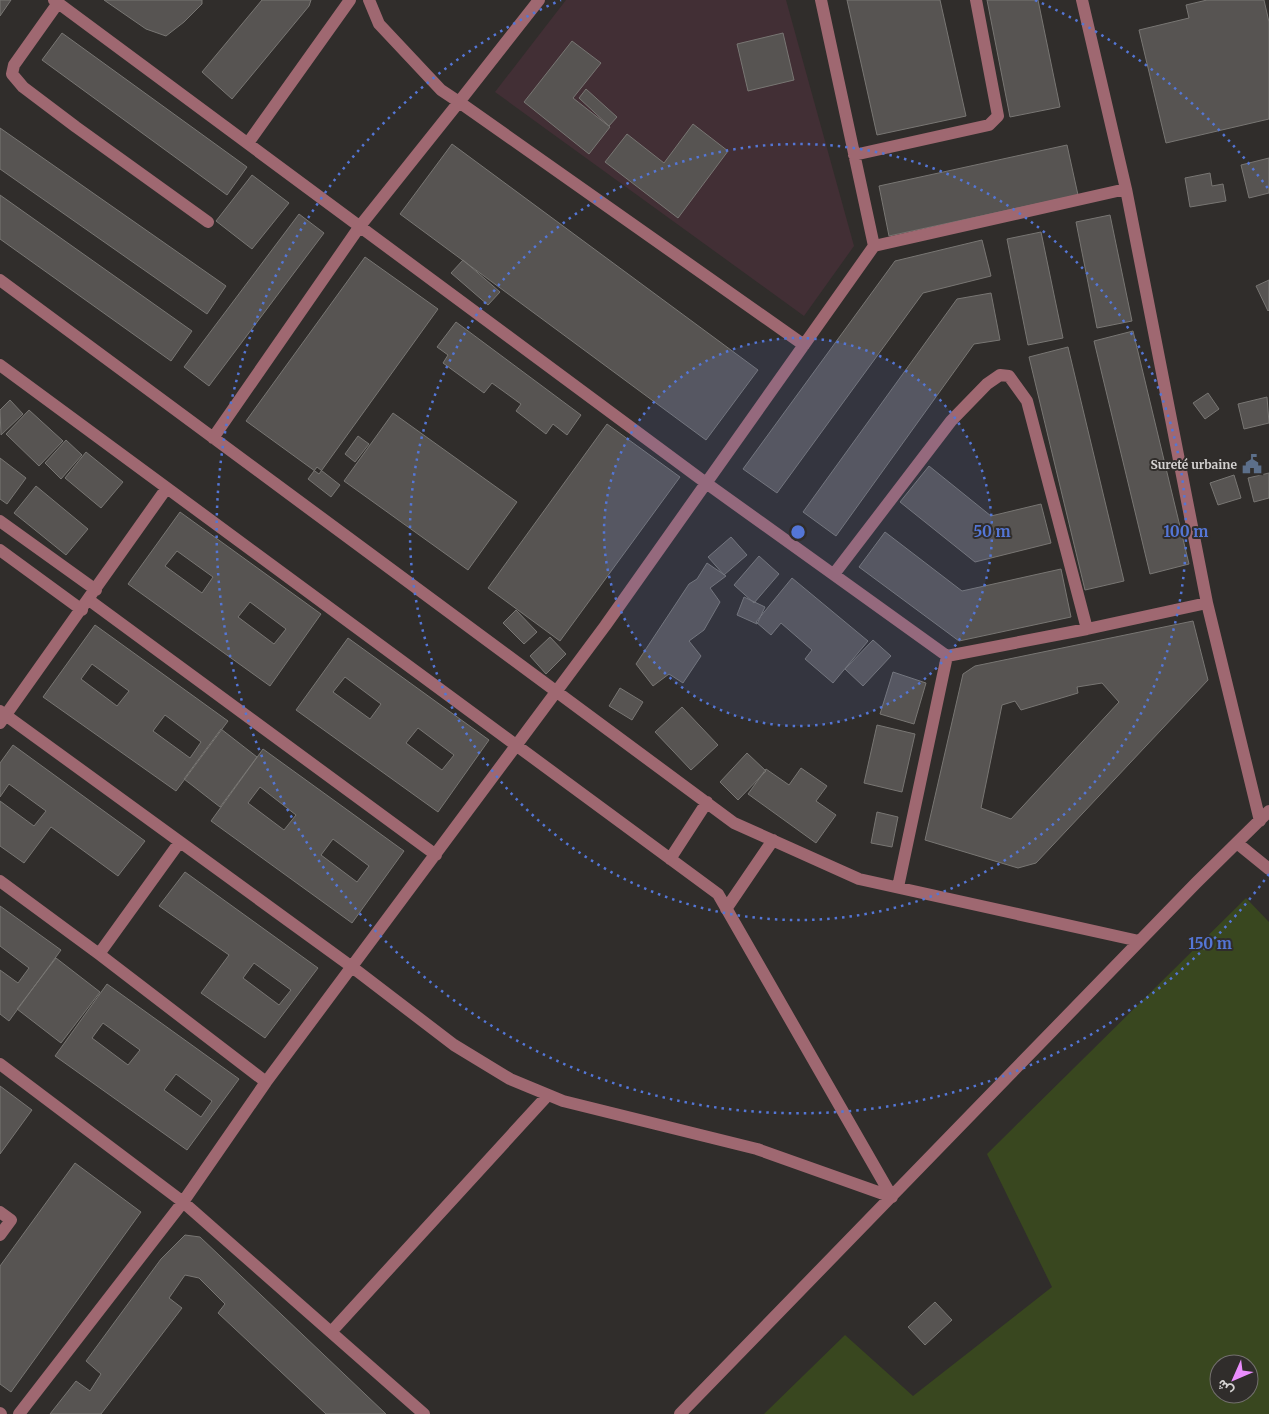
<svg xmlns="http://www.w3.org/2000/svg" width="1269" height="1414" viewBox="0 0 1269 1414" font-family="Merriweather,Vazirmatn,serif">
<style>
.education{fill:#422f35}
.green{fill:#39471f;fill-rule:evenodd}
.building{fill:#575452;stroke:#787673;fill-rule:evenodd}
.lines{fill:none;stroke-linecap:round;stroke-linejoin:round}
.minor{stroke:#9f6871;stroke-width:12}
.ring{fill:none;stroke:#5476d6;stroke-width:2.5;stroke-dasharray:2.5 5}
.labels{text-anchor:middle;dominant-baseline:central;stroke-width:4;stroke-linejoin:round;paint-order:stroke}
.poi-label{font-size:12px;font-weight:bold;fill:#d4d2d1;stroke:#302d2b;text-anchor:end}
.centre{fill:#5476d6;stroke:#302d2b;stroke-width:2.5}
.ring-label{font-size:15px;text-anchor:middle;font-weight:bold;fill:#5476d6;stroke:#302d2b;stroke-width:4;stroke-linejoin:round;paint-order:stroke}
</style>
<rect width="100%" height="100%" fill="#302d2b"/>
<path class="education" d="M566 0H786L854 246 804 316 495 92Z"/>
<path class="green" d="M1246 898 1269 922V1414H764L845 1335 913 1396 1052 1287 987 1154ZM1219 1364H1249V1394H1219Z"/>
<path class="building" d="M0 0H11L0 16Z
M104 0H202V4L184 22 166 36 146 29Z
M262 0H311L309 6 232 99 202 72Z
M847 0H940L966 116 877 135Z
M987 0H1038L1060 107 1010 117Z
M1207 0H1264L1269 22V119L1166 143 1139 30 1189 18 1186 5Z
M62 33 247 167 227 195 42 60Z
M783 33 794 80 748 91 737 44Z
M572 41 601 63 573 98 610 127 589 154 524 102Z
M586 89 617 117 609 126 579 98Z
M693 124 728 151 678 218 605 162 627 134 664 163Z
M0 128 226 286 207 314 0 169Z
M452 144 758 370 706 440 400 214Z
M1067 145 1078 195 889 236 879 186Z
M1269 158V193L1249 198 1241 165Z
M1210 173 1212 186 1223 184 1226 201 1190 207 1185 178Z
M252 175 289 203 252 249 216 221Z
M0 195 192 331 171 361 0 239Z
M299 214 324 233 209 386 184 367Z
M1110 215 1132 321 1097 328 1076 222Z
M1041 232 1063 338 1028 345 1007 239Z
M982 240 991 276 923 293 777 493 743 469 895 261Z
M365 257 438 309 319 474 246 421Z
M463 260 500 292 488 305 451 273Z
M1269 280V310L1268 311 1256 286Z
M991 293 1000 340 974 344 836 536 803 512 957 299Z
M456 322 581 415 567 435 553 424 546 434 516 411 521 404 492 383 484 393 443 363 448 355 437 347Z
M1133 331 1189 564 1150 574 1094 341Z
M1068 347 1124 581 1085 590 1029 357Z
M1208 393 1219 409 1205 419 1193 403Z
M1267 397 1269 423 1244 429 1238 404Z
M10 400 23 414 1 435 0 410Z
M29 410 63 441 39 466 6 434Z
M393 413 517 502 468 570 344 481Z
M607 424 680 477 560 641 488 588Z
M358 436 369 444 355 462 345 454Z
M66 440 82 455 61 479 45 463Z
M86 452 123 482 101 508 65 478Z
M0 458 26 478 7 504 0 499Z
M929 466 991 516 1041 504 1051 543 975 562 900 502Z
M317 467 340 485 331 497 308 479Z
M1269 473V498L1254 502 1248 478Z
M1234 475 1241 498 1218 505 1210 483Z
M36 486 88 529 66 555 14 513Z
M180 512 321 614 270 686 128 584ZM177 551 213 577 202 593 165 566ZM250 602 286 629 274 644 238 617Z
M885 532 962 591 1061 569 1071 617 959 641 859 567Z
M731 537 747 555 724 575 708 557Z
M759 556 779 574 754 603 734 585Z
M707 563 726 576 710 588 720 602 704 630 689 641 701 656 683 683 669 674 653 686 636 664 689 584 697 579Z
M792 578 868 641 833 683 805 659 812 650 781 623 771 635 756 622Z
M744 597 765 607 757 624 737 615Z
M516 610 537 632 524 644 503 623Z
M1193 621 1208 680 1036 863 1018 868 925 840 963 674 975 666ZM1102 683 1119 702 1011 819 981 808 1002 705 1015 701 1021 710 1078 693 1077 687Z
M95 625 228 721 176 791 43 697ZM92 664 129 691 117 706 81 679ZM165 715 201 742 190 758 153 731Z
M550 637 566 654 546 674 530 656Z
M348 638 489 740 438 812 296 710ZM345 677 381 704 370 719 333 692ZM418 728 454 755 442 770 406 743Z
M873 640 891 656 863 686 845 669Z
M893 672 926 683 914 724 880 714Z
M620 688 643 702 632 720 609 706Z
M682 707 718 745 691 770 655 732Z
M877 725 915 734 902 792 864 783Z
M221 729 257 757 220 807 184 779Z
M13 745 145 841 118 876 51 827 24 863 0 846V801L34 826 46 811 9 784 0 797V763Z
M263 749 404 851 352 923 211 821ZM260 787 296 815 284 830 248 803ZM333 839 369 866 357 882 321 855Z
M747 753 766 771 738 800 720 782Z
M801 768 827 786 816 801 836 815 816 843 748 794 766 769 789 785Z
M877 812 898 817 892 847 871 843Z
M185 872 318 968 265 1038 201 993 229 955 159 906ZM254 963 291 990 279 1005 243 978Z
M0 906 61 950 9 1021 0 1014V970L18 983 29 968 0 946Z
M56 958 100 992 61 1043 17 1009Z
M107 984 239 1079 187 1150 55 1056ZM103 1023 140 1050 128 1065 92 1038ZM176 1074 212 1101 201 1117 164 1090Z
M0 1086 32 1110 0 1154Z
M75 1163 141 1212 11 1392 0 1384V1266Z
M185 1235 200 1237 386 1414H326L218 1313 225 1304 199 1278 185 1275 169 1298 182 1308 101 1414H50L76 1381 90 1391 101 1374 86 1361 161 1259Z
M935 1302 952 1320 925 1345 908 1327Z"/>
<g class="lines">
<path class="minor" d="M54 0 706 483 947 656
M369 0 379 24 441 90 459 102 539 0
M1082 0 1126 189 1207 603 1260 821
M58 3 14 65 12 74 23 87 76 127 208 222
M248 143 350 0
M854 155 989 125 998 116 976 0
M874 246 1126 189
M0 280 734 823 859 879 1139 941
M0 365 718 894 892 1197
M213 438 360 226 459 102 804 345
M0 521 96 590
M0 550 82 610
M834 574 951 421 987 384 1000 375 1009 376 1027 401 1087 629
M89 600 436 855
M0 711 352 967 454 1045 510 1079 563 1101 757 1149 892 1197
M0 723 166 489
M1237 843 1269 869
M670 859 707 802
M0 881 99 954 266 1082
M898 887 947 656 1087 629 1207 603
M726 909 773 840
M99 954 179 843
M0 1064 183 1202 424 1414
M0 1212 11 1220 0 1235
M332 1331 548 1095
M0 1413 1 1414
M19 1414 183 1202 266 1082 605 626 874 246 821 0
M680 1414 1196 883 1269 811"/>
</g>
<circle cx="798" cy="532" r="194" fill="#5476d6" fill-opacity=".12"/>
<g class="ring">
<circle cx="798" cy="532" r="194"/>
<circle cx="798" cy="532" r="388"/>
<path d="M1269 874A582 582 0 1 1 561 0M1035 0A582 582 0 0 1 1269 190"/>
</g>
<defs>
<symbol id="civic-bare" viewBox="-9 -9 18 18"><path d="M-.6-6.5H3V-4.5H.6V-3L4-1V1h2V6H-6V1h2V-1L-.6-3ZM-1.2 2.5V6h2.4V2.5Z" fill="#5c6f8a" stroke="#302d2b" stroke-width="2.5" paint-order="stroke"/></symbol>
</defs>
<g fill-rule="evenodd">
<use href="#civic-bare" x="1238" y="450" width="28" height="28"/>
</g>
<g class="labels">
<g class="poi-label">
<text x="1237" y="464">Sureté urbaine</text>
</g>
</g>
<circle cx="798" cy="532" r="8" class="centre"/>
<g class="ring-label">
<text x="992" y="537">50 m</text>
<text x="1186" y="537">100 m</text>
<text x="1210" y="949">150 m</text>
</g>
<g transform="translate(1234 1379) rotate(225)"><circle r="24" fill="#302d2b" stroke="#726f6d"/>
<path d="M0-4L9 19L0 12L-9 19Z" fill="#ea8dfd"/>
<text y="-8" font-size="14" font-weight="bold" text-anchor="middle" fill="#d4d2d1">ش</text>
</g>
</svg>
